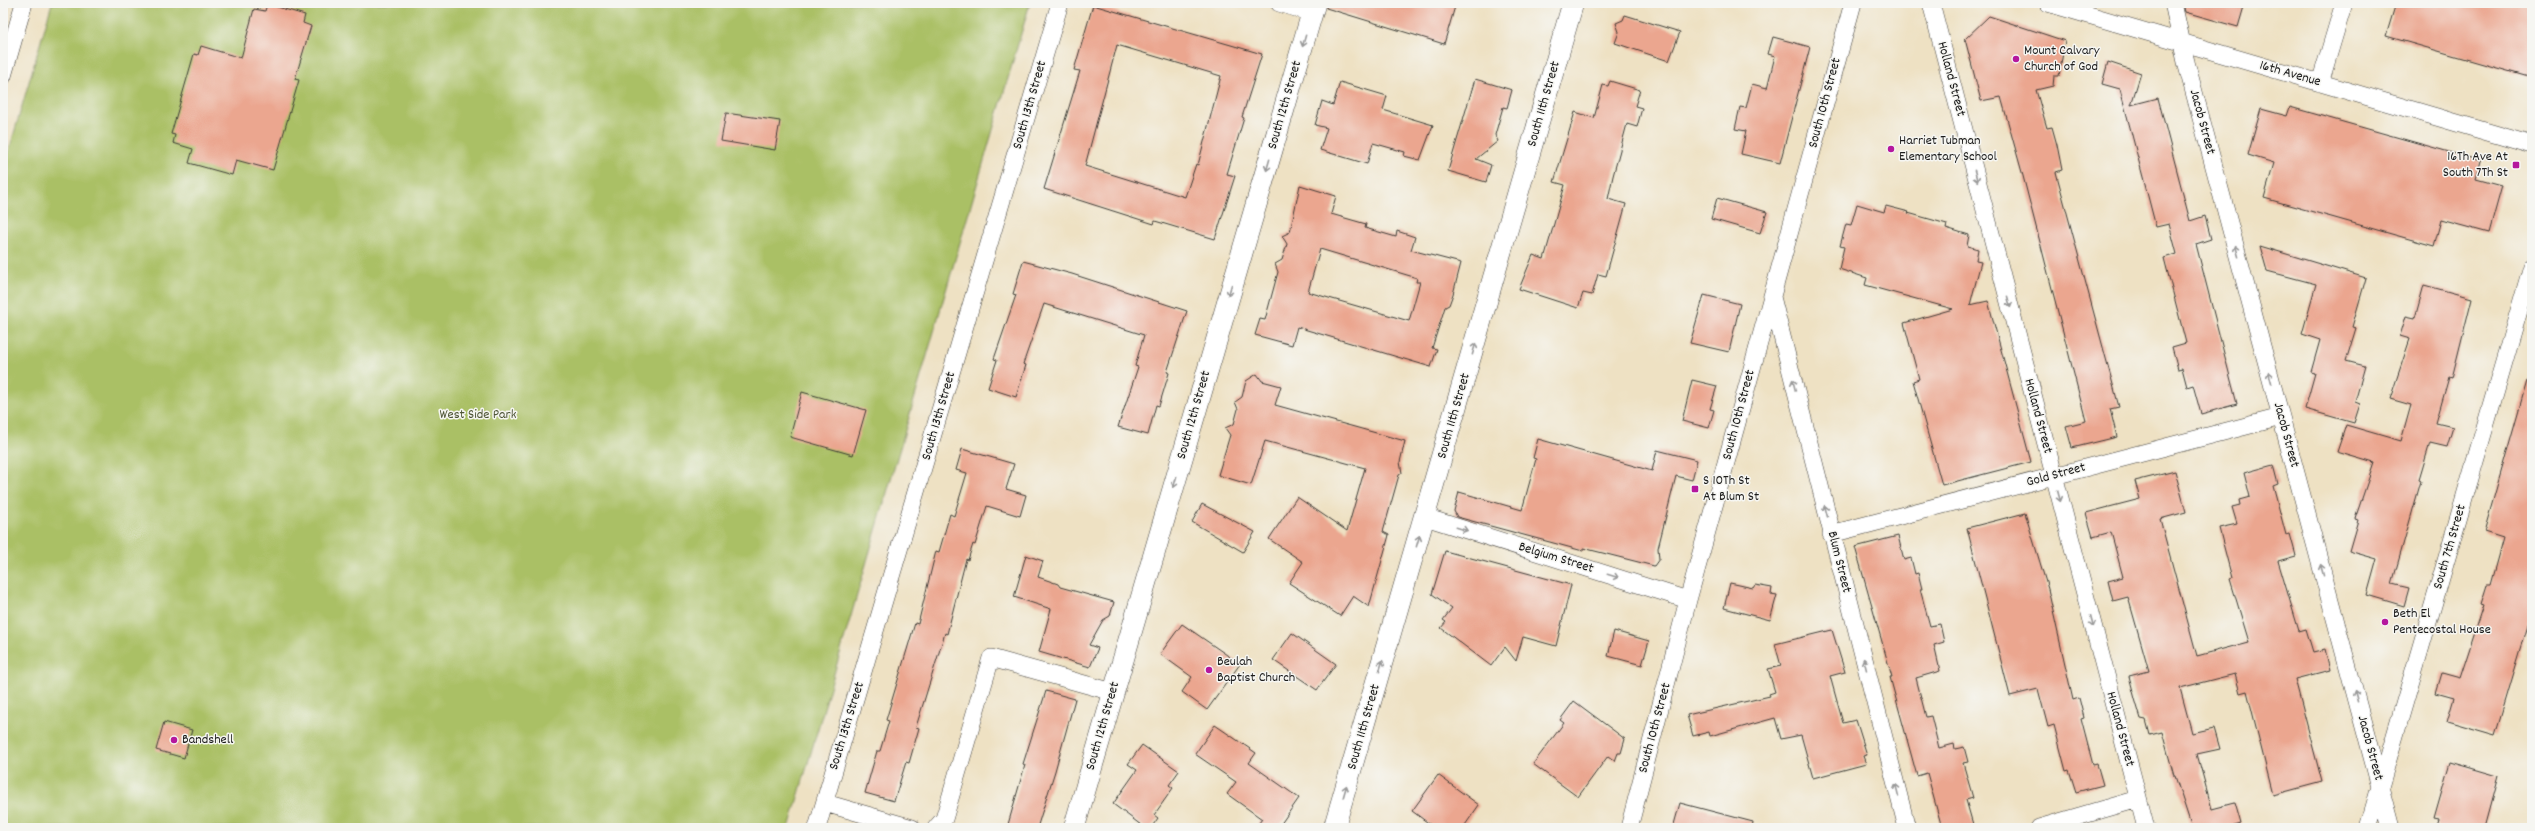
<svg xmlns="http://www.w3.org/2000/svg" width="2535" height="831" viewBox="0 0 2535 831" font-family="Dekko,sans-serif">
<style>
.green{fill:#aac065;stroke:#636e40}
.building{fill:#eba68f;fill-rule:evenodd}
.lines{fill:none;stroke-linecap:round;stroke-linejoin:round}
.minor-casing{stroke:#3c3a35;stroke-width:18}
.tertiary-casing{stroke:#3c3a35;stroke-width:22}
.minor{stroke:#fff;stroke-width:17}
.tertiary{stroke:#fff;stroke-width:21}
.oneway{stroke:#999}
.poi-dot{fill:#b5179e;stroke:#f6f6f2;stroke-width:1.5}
.labels{text-anchor:middle;dominant-baseline:central;stroke-width:3;stroke-linejoin:round;paint-order:stroke}
.poi-label{font-size:14px;fill:#1c1c1c;stroke:#f6f6f2;text-anchor:start}
.street-label{font-size:14px;fill:#1c1c1c;stroke:#f6f6f2}
.park-label{font-size:14px;fill:#4e5536;stroke:#f6f6f2}
</style>
<rect width="100%" height="100%" fill="#f6f6f2"/>
<filter id="ink" filterUnits="userSpaceOnUse"><feTurbulence type="fractalNoise" baseFrequency=".025" numOctaves="2"/><feDisplacementMap in="SourceGraphic" scale="8" xChannelSelector="R" yChannelSelector="G"/><feConvolveMatrix kernelMatrix="1 2 1 2 8 2 1 2 1" color-interpolation-filters="sRGB"/></filter>
<filter id="wash" filterUnits="userSpaceOnUse"><feTurbulence type="fractalNoise" baseFrequency=".012" numOctaves="4" result="noise"/><feDisplacementMap in="SourceGraphic" scale="16" xChannelSelector="R" yChannelSelector="G"/><feGaussianBlur stdDeviation="0.9" result="paint"/><feColorMatrix in="noise" values="0 0 0 0 0 0 0 0 0 0 0 0 0 0 0 0 0 1.4 0 .05"/><feComposite in="paint" operator="in"/></filter>
<g filter="url(#wash)">
<rect width="100%" height="100%" fill="#eee1c3"/>
<path class="green" d="M52 3H1030L789 828H3V171Z"/>
<g id="blocks">
<path class="building" d="M1327 3H1456L1444 44 1326 8Z
M2183 3H2245L2238 27 2185 12Z
M2396 3H2532V78L2386 36Z
M267 4 305 15 303 23 311 26 295 79 299 80 273 170 236 160 232 175 189 163 193 149 173 143 175 135 171 134 194 54 198 55 201 46 241 58 254 9 265 11Z
M1093 5 1262 54 1242 117 1244 118 1227 174 1235 176 1215 239 1155 221 1154 224 1044 189 1080 71 1074 70ZM1117 45 1221 76 1198 165 1196 164 1185 197 1085 166Z
M1625 15 1680 32 1669 61 1615 43 1619 32 1616 23 1623 20Z
M1989 16 2065 41 2059 76H2054L2053 86 2036 90 2047 128 2052 127 2057 145 2062 170 2056 172 2119 407 2110 409 2117 437 2072 448 2066 426 2086 421 2023 176 2001 97 1981 101 1965 39Z
M1773 37 1810 47 1780 163 1741 154 1746 131 1735 129 1740 107 1746 108 1752 84 1767 88 1775 56 1768 54Z
M2108 62 2141 73 2131 105 2158 98 2190 221 2205 216 2211 239 2196 244 2237 404 2201 414 2193 385 2187 387 2182 368 2178 369 2172 347 2186 343 2164 258 2177 254 2169 224 2156 227 2120 89 2102 84Z
M1475 79 1512 90 1507 108 1503 107 1495 135 1498 141 1476 159 1491 165 1486 182 1448 171Z
M1610 81 1640 90 1635 106 1642 108 1637 127 1627 124 1613 176 1608 199 1626 204 1606 276 1598 274 1592 295 1583 293 1578 308 1519 289 1533 255 1544 259 1565 185 1554 182 1575 112 1594 118 1603 85 1608 86Z
M1340 82 1387 96 1383 110 1433 125 1420 160 1404 156 1405 152 1373 143 1367 164 1320 150 1327 128 1315 125 1322 101 1333 105Z
M2290 107 2481 161 2476 179 2502 186 2489 233 2441 220 2434 246 2264 198 2274 163 2248 155 2261 109 2287 116Z
M726 113 780 121 775 150 721 141Z
M1300 185 1336 196 1331 214 1366 224 1365 228 1396 237 1397 231 1415 237 1411 250 1461 263 1453 294 1449 305 1445 307 1432 348 1437 349 1431 367 1297 327 1292 345 1255 335 1260 319 1265 320 1278 272 1275 264 1282 260 1287 244 1282 236 1290 232ZM1320 249 1417 278 1416 282H1420L1409 321 1308 292Z
M1717 198 1767 212 1760 233 1711 219Z
M1857 204 1884 212 1886 206 1909 212 1908 213 1947 224 1946 228 1969 235 1967 246 1978 249 1976 261 1981 262 1970 305 1988 301 2031 462 1942 485 1913 381 1919 379 1904 323 1953 309 1865 285 1867 278 1839 269 1844 247 1840 246 1846 224 1851 225Z
M2260 246 2366 278 2352 327 2356 328 2346 361 2365 366 2355 402 2360 404 2354 423 2305 409 2315 373 2311 372 2320 340 2302 334 2316 284 2267 271Z
M1023 261 1072 274 1187 311 1167 372 1169 373 1159 406 1156 405 1148 435 1118 427 1138 367 1135 366 1144 335 1044 304 1023 364 1026 365 1016 397 988 388 997 360 994 359 1016 295 1013 294Z
M2424 285 2472 298 2452 378 2449 377 2436 423 2453 427 2447 447 2430 443 2419 480 2421 481 2392 584 2409 588 2404 606 2367 595 2377 559 2349 551 2358 520 2355 519 2374 463 2337 452 2346 425 2401 441 2411 405 2390 399 2410 339 2400 336 2406 316 2415 318Z
M1704 295 1740 304 1729 352 1690 343Z
M1257 374 1262 381 1281 386 1275 405 1405 441 1400 462 1402 473 1399 475 1383 532 1389 535 1369 607 1353 596 1340 616 1289 583 1303 562 1269 539 1297 497 1347 531 1365 468 1265 441 1251 485 1218 475 1230 435 1225 428 1234 424 1238 409 1235 402 1242 397 1246 381Z
M1692 380 1717 386 1710 409 1714 410 1709 428 1682 421Z
M2527 381H2532V612L2495 736 2447 722 2454 698 2436 693 2442 673 2460 678 2484 605 2481 604 2487 585H2490L2503 538 2484 532Z
M802 392 866 410 853 455 790 437Z
M1538 439 1652 471 1657 450 1697 460 1692 480 1676 476 1658 548 1659 559 1654 566 1583 548V551L1457 517 1454 511 1459 492 1522 510 1536 459 1533 458Z
M962 449 1014 464 1006 489 1026 495 1020 516 987 506 975 545 973 544 968 560 966 559 947 634 945 633 916 727 919 728 909 763 906 762 894 801 865 793 877 751H880L889 721 886 720 915 623 918 624 936 551 939 552 950 514 954 516 967 473 956 470Z
M2273 465 2278 484 2273 486 2286 535 2290 534 2296 556 2278 561 2299 631 2306 629 2313 652 2325 649 2330 670 2295 679 2322 782 2273 795 2247 691 2240 693 2235 674 2180 688 2192 733 2214 728 2220 749 2197 754 2212 809 2235 803 2241 824 2228 828H2192L2175 776H2174L2162 732 2150 735 2146 720 2141 719 2135 699 2129 676 2149 671 2128 597 2113 601 2108 581 2123 577 2111 532 2093 537 2086 513 2140 499 2135 481 2175 471 2186 512 2160 519 2197 656 2249 642 2230 579 2232 578 2219 528 2237 524 2232 507 2240 505 2239 500 2250 497 2244 473Z
M1202 504 1255 532 1243 552 1192 522Z
M2025 513 2048 589 2073 700 2079 698 2084 718 2081 719 2093 765 2097 764 2103 785 2076 792 2069 770 2066 771 2054 725 2048 727 2038 689 2010 696 1967 528Z
M1898 536 1904 560 1911 558 1915 574 1918 573 1922 589H1920L1930 626 1940 624 1944 642 1934 645 1940 671 1916 678 1926 717 1931 716 1939 748 1954 744 1955 749 1964 747 1968 762 1963 763 1973 798 1966 800 1974 828H1942L1927 773 1917 776 1890 677H1892L1855 547Z
M1445 551 1571 585 1556 646 1523 637 1516 661 1505 647 1491 666 1441 628 1446 622 1443 620 1452 608 1432 594Z
M1026 555 1043 561 1038 577 1058 584 1060 587 1114 602 1110 616 1103 620 1089 645 1098 648 1090 667 1039 652 1051 609 1014 597Z
M1730 583 1753 588 1755 585 1772 588 1771 594 1777 595 1770 620 1724 608Z
M1182 624 1240 664 1207 710 1182 692 1192 677 1160 654Z
M1832 630 1845 672 1830 676 1843 723 1856 720 1867 755 1863 756 1866 764 1813 778 1801 735 1781 739 1775 718 1710 736 1709 732 1693 736 1687 715 1770 696 1769 694 1775 692 1768 669 1781 666 1775 644Z
M1614 631 1649 641 1642 665 1608 656Z
M1292 633 1336 664 1317 690 1273 660Z
M1046 691 1075 699 1055 771 1037 828H1007L1025 765 1023 764Z
M1574 701 1625 739 1621 753H1618L1615 761 1608 756 1578 797 1533 764 1564 723 1560 720Z
M164 722 192 730 184 758 156 750Z
M1215 725 1256 753 1249 763 1299 798 1278 828H1255L1262 819 1227 794 1236 782 1195 754Z
M1142 745 1179 771 1169 785 1173 788 1154 815 1158 818 1151 828H1145L1113 804 1137 770 1128 764Z
M2450 762 2498 776 2484 828H2436L2439 819 2434 818Z
M1438 775 1479 805 1463 828H1435L1412 811Z
M1680 803 1753 822 1752 828H1673Z"/>
</g>
</g>
<g filter="url(#ink)">
<use href="#blocks" fill-opacity="0" stroke="#3c3a35" stroke-width="1"/>
<g class="lines">
<defs>
<path id="minor" d="M1279 3 1312 13
M1931 3 2146 828
M2048 3 2532 145
M2173 3 2186 62 2391 828
M3 76 24 3
M2320 83 2344 3
M1772 297 1907 828
M1425 517 1688 600
M1831 534 2281 417
M825 803 912 828
M817 828 1060 3
M936 828 944 819 991 658 1113 692
M1629 828 1688 600 1853 3
M2039 828 2138 799
M2368 828 2532 266"/>
<path id="tertiary" d="M1074 828 1315 3
M1334 828 1573 3"/>
</defs>
<use href="#minor" class="minor-casing"/>
<use href="#tertiary" class="tertiary-casing"/>
<use href="#minor" class="minor"/>
<use href="#tertiary" class="tertiary"/>
</g>
<defs><path id="oneway-shaft" d="M-6 0H5M1.5-3L5.5 0L1.5 3" fill="none" stroke-width="1.6" stroke-linecap="round" stroke-linejoin="round"/></defs>
<g class="oneway">
<use href="#oneway-shaft" transform="translate(1304 41) rotate(106)"/>
<use href="#oneway-shaft" transform="translate(1268 165) rotate(106)"/>
<use href="#oneway-shaft" transform="translate(1976 176) rotate(75)"/>
<use href="#oneway-shaft" transform="translate(2237 251) rotate(-105)"/>
<use href="#oneway-shaft" transform="translate(1230 290) rotate(106)"/>
<use href="#oneway-shaft" transform="translate(2009 302) rotate(75)"/>
<use href="#oneway-shaft" transform="translate(1474 349) rotate(-74)"/>
<use href="#oneway-shaft" transform="translate(2270 377) rotate(-105)"/>
<use href="#oneway-shaft" transform="translate(1794 385) rotate(-104)"/>
<use href="#oneway-shaft" transform="translate(1175 482) rotate(106)"/>
<use href="#oneway-shaft" transform="translate(2059 496) rotate(75)"/>
<use href="#oneway-shaft" transform="translate(1826 511) rotate(-104)"/>
<use href="#oneway-shaft" transform="translate(1462 529) rotate(17)"/>
<use href="#oneway-shaft" transform="translate(1418 541) rotate(-74)"/>
<use href="#oneway-shaft" transform="translate(2322 570) rotate(-105)"/>
<use href="#oneway-shaft" transform="translate(1613 576) rotate(17)"/>
<use href="#oneway-shaft" transform="translate(2092 621) rotate(75)"/>
<use href="#oneway-shaft" transform="translate(1865 664) rotate(-104)"/>
<use href="#oneway-shaft" transform="translate(1381 666) rotate(-74)"/>
<use href="#oneway-shaft" transform="translate(2356 696) rotate(-105)"/>
<use href="#oneway-shaft" transform="translate(1897 790) rotate(-104)"/>
<use href="#oneway-shaft" transform="translate(1345 791) rotate(-74)"/>
</g>
</g>
<g class="poi-dot">
<circle cx="2016" cy="59" r="4"/>
<circle cx="1891" cy="149" r="4"/>
<rect x="2512" y="161" width="8" height="8" rx="2"/>
<rect x="1691" y="485" width="8" height="8" rx="2"/>
<circle cx="2385" cy="622" r="4"/>
<circle cx="1209" cy="670" r="4"/>
<circle cx="174" cy="740" r="4"/>
</g>
<g class="labels">
<g class="poi-label">
<text x="2024" y="51">Mount Calvary<tspan x="2024" dy="16">Church of God</tspan></text>
<text x="1899" y="141">Harriet Tubman<tspan x="1899" dy="16">Elementary School</tspan></text>
<text x="2508" y="157" text-anchor="end">16Th Ave At<tspan x="2508" dy="16">South 7Th St</tspan></text>
<text x="1703" y="481">S 10Th St<tspan x="1703" dy="16">At Blum St</tspan></text>
<text x="2393" y="614">Beth El<tspan x="2393" dy="16">Pentecostal House</tspan></text>
<text x="1217" y="662">Beulah<tspan x="1217" dy="16">Baptist Church</tspan></text>
<text x="182" y="740">Bandshell</text>
</g>
<g class="street-label">
<text transform="translate(2290 74) rotate(16)">16th Avenue</text>
<text transform="translate(1951 79) rotate(75)">Holland Street</text>
<text transform="translate(1825 103) rotate(-75)">South 10th Street</text>
<text transform="translate(1544 104) rotate(-74)">South 11th Street</text>
<text transform="translate(1030 105) rotate(-74)">South 13th Street</text>
<text transform="translate(1285 105) rotate(-74)">South 12th Street</text>
<text transform="translate(2202 122) rotate(75)">Jacob Street</text>
<text transform="translate(1194 415) rotate(-74)">South 12th Street</text>
<text transform="translate(1739 415) rotate(-75)">South 10th Street</text>
<text transform="translate(939 416) rotate(-74)">South 13th Street</text>
<text transform="translate(1454 416) rotate(-74)">South 11th Street</text>
<text transform="translate(2038 416) rotate(75)">Holland Street</text>
<text transform="translate(2286 435) rotate(75)">Jacob Street</text>
<text transform="translate(2056 475) rotate(-15)">Gold Street</text>
<text transform="translate(2450 547) rotate(-74)">South 7th Street</text>
<text transform="translate(1556 558) rotate(17)">Belgium Street</text>
<text transform="translate(1839 562) rotate(76)">Blum Street</text>
<text transform="translate(847 726) rotate(-73)">South 13th Street</text>
<text transform="translate(1103 726) rotate(-74)">South 12th Street</text>
<text transform="translate(1364 727) rotate(-74)">South 11th Street</text>
<text transform="translate(1655 728) rotate(-75)">South 10th Street</text>
<text transform="translate(2120 729) rotate(75)">Holland Street</text>
<text transform="translate(2370 748) rotate(75)">Jacob Street</text>
</g>
<g class="park-label">
<text x="478" y="415">West Side Park</text>
</g>
</g>
<rect width="2535" height="831" fill="none" stroke="#f6f6f2" stroke-width="16"/>
</svg>
